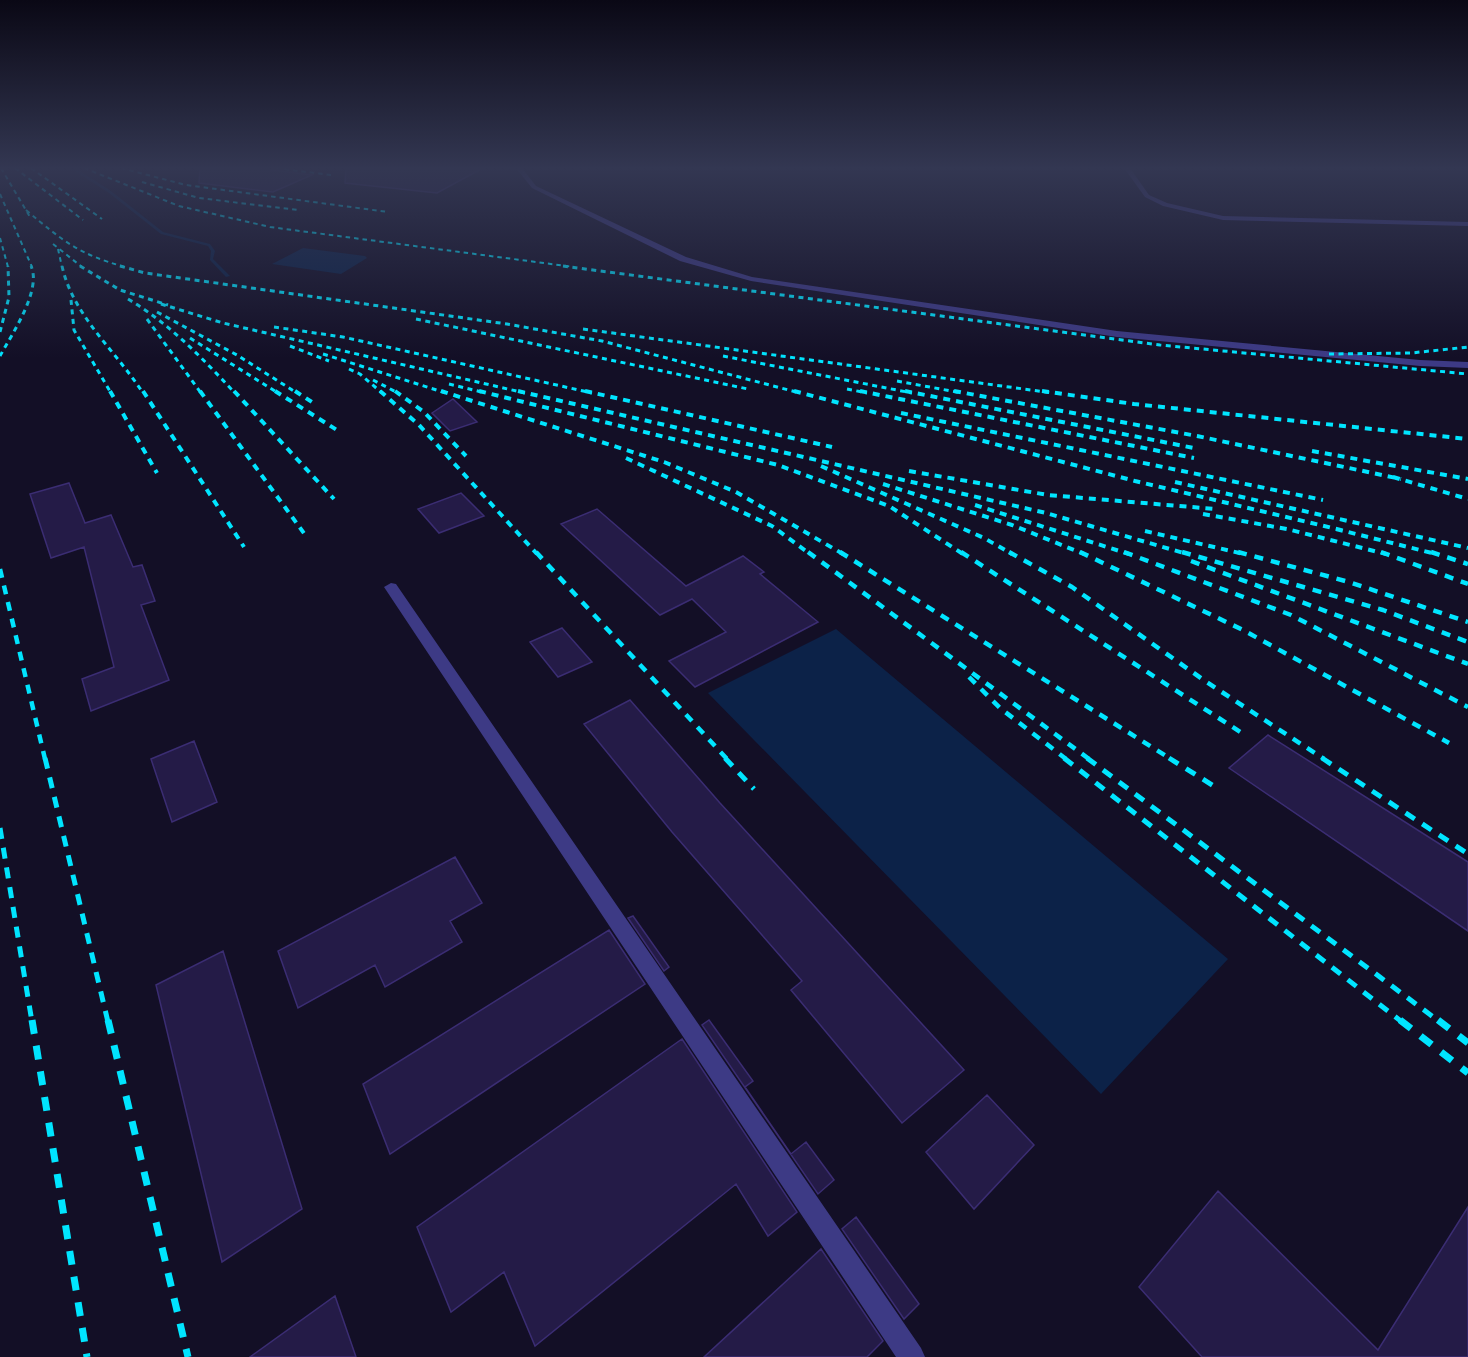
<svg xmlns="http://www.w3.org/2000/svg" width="1468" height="1357" viewBox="0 0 1468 1357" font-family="Karla,sans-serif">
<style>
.water{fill:#0c2248}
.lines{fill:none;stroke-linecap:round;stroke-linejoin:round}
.stream{fill:#0c2248;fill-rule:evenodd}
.building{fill:#241b47;stroke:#3b2d73;stroke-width:1.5}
.minor{fill:#3d3a85;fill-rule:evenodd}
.rail-far5{stroke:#00e5ff;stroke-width:2;stroke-dasharray:4.5 4;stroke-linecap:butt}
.rail-far4{stroke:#00e5ff;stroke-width:3;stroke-dasharray:5 4.5;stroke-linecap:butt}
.rail-far3{stroke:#00e5ff;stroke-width:4;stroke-dasharray:7 6;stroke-linecap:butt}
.rail-far2{stroke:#00e5ff;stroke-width:4.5;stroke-dasharray:9 8;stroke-linecap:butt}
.rail-far1{stroke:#00e5ff;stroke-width:5;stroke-dasharray:11 9;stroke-linecap:butt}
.rail{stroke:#00e5ff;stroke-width:7;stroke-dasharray:14 12;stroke-linecap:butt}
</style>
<rect width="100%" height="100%" fill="#130f26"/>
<path class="water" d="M303 248 365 256 367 258 341 274 272 264Z
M836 629 1228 959 1101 1094 708 693Z"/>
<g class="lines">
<path class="stream" d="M70 168H75L111 191 163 232 210 244 215 251 213 259 230 276 226 277 210 260 211 251 208 246 161 234 109 193Z"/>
</g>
<path class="building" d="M200 168H257L312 175 273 192 199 183Z
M346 168H483L437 193 345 183Z
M453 399 477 422 450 431 432 413Z
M69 483 85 523 111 515 133 567 142 565 155 601 141 605 169 680 91 711 82 679 114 667 84 547 51 558 30 494Z
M461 493 484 516 439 533 418 509Z
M597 509 686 586 743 556 764 572 760 574 818 622 695 687 669 661 726 632 692 599 660 615 561 524Z
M562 628 592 662 558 677 530 642Z
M630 700 720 803 964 1070 902 1123 791 990 802 981 672 832 584 724Z
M1268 735 1468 862V931L1229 768Z
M194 741 217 802 172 822 151 759Z
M455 857 482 903 450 921 462 942 385 987 375 965 298 1008 278 951Z
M633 916 669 967 664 971 628 918Z
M609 930 645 984 390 1154 363 1084Z
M223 951 302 1209 222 1262 156 985Z
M709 1020 753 1081 745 1087 791 1154 806 1142 834 1180 818 1194 702 1025Z
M682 1039 797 1212 768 1236 736 1184 535 1346 504 1272 451 1312 417 1227Z
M987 1095 1034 1145 974 1209 926 1152Z
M1218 1191 1378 1350 1468 1207V1357H1202L1139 1287Z
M856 1217 919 1304 904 1319 842 1229Z
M821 1249 883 1341 867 1357H704Z
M335 1296 356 1357H250Z"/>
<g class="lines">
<path class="minor" d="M516 168H522L536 186 686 257 752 277 1117 331 1420 360 1468 362V368L1420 366 1117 337 751 281 680 261 532 188Z
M1124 168H1130L1149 195 1167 203 1223 216 1468 222V226L1223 220 1163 206 1145 197Z
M391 583 396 584 921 1348 925 1357H896L386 590 384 587Z"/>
<path class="rail-far5" d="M1 168 30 217
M15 168 83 220
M31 168 102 219
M84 168 179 206 270 227 574 267
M121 168 186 185 388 212
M276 168 331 175
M142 182 199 198 298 210
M0 194 32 267
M26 210C63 241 78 254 125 267
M0 238 8 267
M53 244 82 267
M58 249 62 267"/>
<path class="rail-far4" d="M62 266C73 316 116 351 143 393
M80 266 120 290 168 305
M120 266 145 273 507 324 602 341 800 393
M563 266 1160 345 1468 374
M128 299C170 324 202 358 235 393
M71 300 74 330 111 393
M161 304 223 323 525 393
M157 312 237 355 297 393
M147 319 201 393
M416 319 748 389
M274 327 343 337 592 393
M583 329 1053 393
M0 332 9 297 8 266
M190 338 278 393
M290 346 329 361
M323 354 446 393
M1329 354 1411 353 1468 347
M0 356C12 334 42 290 31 266
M723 356 912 393
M349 369 360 374 382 393
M373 380 398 393
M897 381 962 393
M449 384 486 393
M847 389 867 393"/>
<path class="rail-far3" d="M110 391 157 473
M143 391 244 547
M200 391 306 536
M234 391 334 499
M275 391 340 432
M295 391 315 404
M380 391 419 425 537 554
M395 391 424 412 466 456
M441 391 664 462 736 492 843 554
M479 391 778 465 889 506 963 554
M518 391 1046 513 1187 554
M585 391 832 447
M794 391 1135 481 1345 531
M860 391 1194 458
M905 391 1194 448
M954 391 1197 436 1401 479
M1042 391 1134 404 1468 439
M901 413 1323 500
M1312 451 1468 479
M626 458 772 526 810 554
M821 466 984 538 1012 554
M909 471 1048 495 1215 509
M1393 477 1468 499
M1175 482 1468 548
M883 484 1012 525 1084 554
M975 505 1129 554
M1203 514 1287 529 1386 554
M1336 529 1436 554
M1145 531 1244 554"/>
<path class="rail-far2" d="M536 552 727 759
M808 552 1089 759
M840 552 1171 759
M961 552 1245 735
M1009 552 1072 587 1205 681 1324 759
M1080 552 1243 630 1449 743
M1124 552 1291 615 1468 707
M1182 552 1383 610 1468 642
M1238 552 1349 582 1468 622
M1381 552 1468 584
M1431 552 1468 564
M1191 561 1468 664
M0 569 45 759
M969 677 1000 708 1066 759"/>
<path class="rail-far1" d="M45 758 108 1022
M725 758 754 789
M1064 758 1402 1022
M1087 758 1440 1022
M1169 758 1217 788
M1322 758 1468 854
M0 828 32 1022"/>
<path class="rail" d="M32 1020 87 1357
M108 1020 188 1357
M1400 1020 1468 1073
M1438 1020 1468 1043"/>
</g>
<linearGradient id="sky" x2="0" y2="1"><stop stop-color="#0a0815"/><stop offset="0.47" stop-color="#333752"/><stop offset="1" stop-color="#333752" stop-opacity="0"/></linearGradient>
<rect width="1468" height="358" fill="url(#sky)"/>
</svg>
